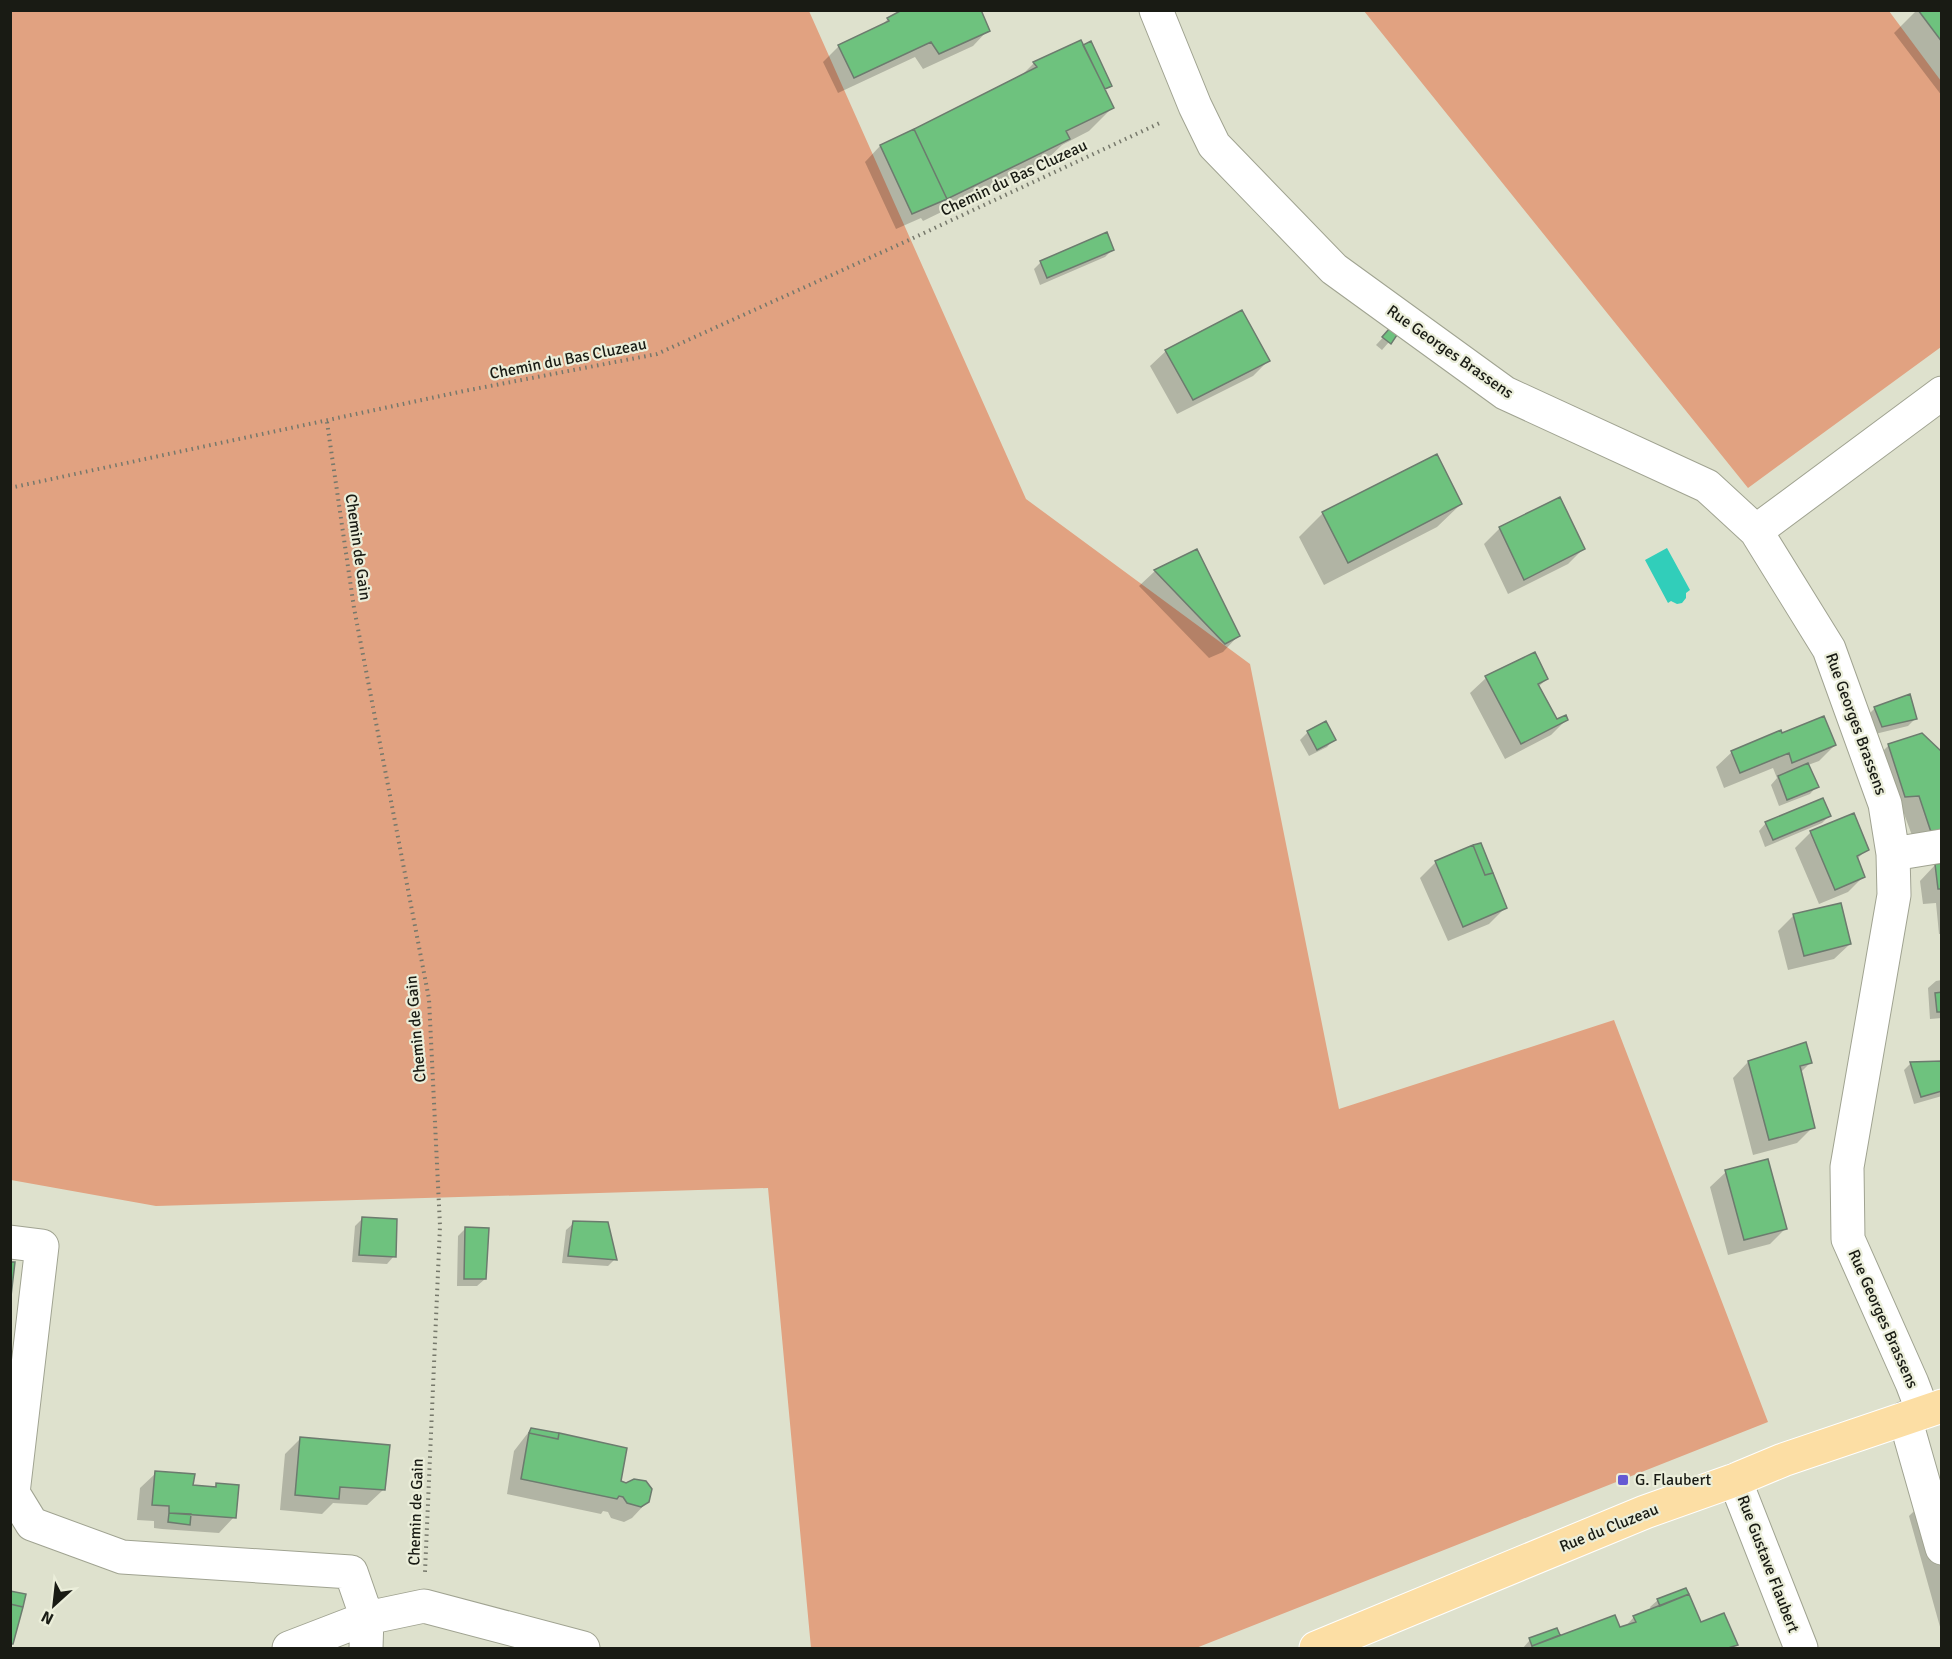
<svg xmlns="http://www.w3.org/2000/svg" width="1952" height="1659" viewBox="0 0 1952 1659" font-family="Signika,sans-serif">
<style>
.green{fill:#e1a281}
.water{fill:#31ceba}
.shadow{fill:#0003}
.building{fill:#6ec27e;stroke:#6c7b6e;stroke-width:1.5}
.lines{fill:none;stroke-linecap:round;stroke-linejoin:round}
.minor-casing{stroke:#a0a391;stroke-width:35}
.major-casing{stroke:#fff;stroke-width:35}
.path{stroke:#76786b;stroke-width:4;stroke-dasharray:1.5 4.5;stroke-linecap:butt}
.minor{stroke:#fff;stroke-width:33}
.major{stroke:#fcdea4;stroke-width:33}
.poi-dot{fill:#655ad3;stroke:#ebeeda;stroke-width:2}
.labels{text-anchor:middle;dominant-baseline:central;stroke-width:4.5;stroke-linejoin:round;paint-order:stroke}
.street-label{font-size:16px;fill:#191b14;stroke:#ebeeda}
.poi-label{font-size:16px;fill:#191b14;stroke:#ebeeda;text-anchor:start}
</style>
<rect width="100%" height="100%" fill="#dee1cd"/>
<path class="green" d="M10 11H809L1026 499 1250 664 1339 1109 1614 1020 1768 1422 1196 1648H811L768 1188 156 1206 11 1180Z
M1364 11H1889L1941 81V347L1748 488Z"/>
<path class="water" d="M1667 548 1690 590 1686 593V598L1682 603 1677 604 1671 601 1668 603 1645 560Z"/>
<path class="shadow" d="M1917 10H1942V96L1894 33Z
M888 19 988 30 973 46 923 69 915 57 838 93 823 62 839 46 880 27Z
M1080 42 1110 85 1104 91 1112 108 1089 131 1062 145 1044 162 923 221 921 218 896 229 865 162 880 146 1020 77 1034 63Z
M1113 249 1105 257 1040 285 1034 269 1041 262Z
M1389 331 1395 335 1382 350 1376 345Z
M1166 351 1268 361 1253 376 1177 414 1150 366Z
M1560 499 1583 549 1568 564 1508 594 1484 544 1499 529Z
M1461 504 1437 527 1324 585 1299 537 1323 513Z
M1196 551 1238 636 1223 652 1209 658 1139 586 1155 571Z
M1486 678 1547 679 1538 687 1556 721 1566 720 1551 735 1505 759 1470 693Z
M1875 708 1916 718 1908 726 1875 734 1868 715Z
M1308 732 1334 739 1327 747 1309 756 1300 740Z
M1782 735 1835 745 1819 761 1808 765 1817 786 1810 794 1779 806 1771 785 1777 778 1773 768 1724 788 1716 767 1732 752Z
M1889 745 1942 754V843L1917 849 1903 811 1889 812 1873 761Z
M1829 816 1822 823 1765 847 1759 831 1766 823Z
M1811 832 1867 849 1857 859 1864 876 1848 892 1819 904 1795 848Z
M1436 862 1505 908 1489 924 1448 941 1420 878Z
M1935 865H1942V934H1939L1936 903 1923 904 1920 881Z
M1794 915 1850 944 1834 959 1788 970 1778 931Z
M1942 980V1018L1930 1019 1928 988 1936 981Z
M1748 1062 1810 1063 1800 1073 1813 1127 1797 1143 1753 1155 1733 1078Z
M1942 1062V1096L1914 1104 1904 1070 1911 1063Z
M1726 1172 1786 1228 1770 1244 1728 1255 1710 1187Z
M362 1219 394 1256 387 1264 352 1262 355 1226Z
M574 1223 615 1259 608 1266 562 1263 566 1230Z
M466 1228 485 1279 477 1286H457L458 1236Z
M531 1429 619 1482 626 1484 648 1501 632 1518 624 1522 611 1518 608 1512 603 1511 601 1514 507 1494 514 1451Z
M300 1439 383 1490 367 1505 333 1503 322 1514 280 1510 285 1454Z
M156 1473 192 1487 213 1488 217 1484 234 1517 219 1533 162 1529 154 1528V1521L137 1520 140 1488Z
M1942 1484V1634L1909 1516Z
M1658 1600 1736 1644 1732 1648H1523L1530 1640 1559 1635 1554 1639 1624 1628 1634 1617 1652 1611 1650 1607Z"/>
<path class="building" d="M902 10H981L990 31 939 54 931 42 854 78 838 45 889 21 887 18Z
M1918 10H1942V42Z
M1081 40 1114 108 1066 131 1070 139 947 199 914 129 1037 67 1033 62Z
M1091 41 1112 86 1105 89 1083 45Z
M914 129 947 199 912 214 880 145Z
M1107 232 1114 250 1047 278 1040 261Z
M1242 310 1270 361 1193 400 1165 350Z
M1389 329 1397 335 1391 344 1382 337Z
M1437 454 1462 504 1348 563 1322 512Z
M1560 497 1585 549 1524 580 1499 527Z
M1197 549 1240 636 1225 644 1154 570Z
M1535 652 1548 679 1538 684 1557 719 1566 715 1568 720 1521 744 1485 676Z
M1910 694 1917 719 1882 727 1874 707Z
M1824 716 1836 745 1792 763 1789 753 1740 773 1731 751 1781 730 1782 733Z
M1326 721 1336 740 1317 750 1307 731Z
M1922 733 1942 752V832L1932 835 1919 796 1905 797 1888 744Z
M1808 763 1819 787 1787 800 1778 776Z
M1823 798 1831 816 1773 840 1765 822Z
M1854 813 1869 850 1857 856 1865 877 1835 890 1810 831Z
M1481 843 1493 873 1485 875 1473 845Z
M1473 845 1485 875 1493 873 1507 908 1463 927 1435 861Z
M1942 863V889H1938L1935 864Z
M1841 903 1851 944 1804 956 1793 914Z
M1942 992V1012H1937L1935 993Z
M1806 1042 1812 1063 1800 1066 1815 1128 1769 1140 1748 1061Z
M1942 1061V1091L1921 1097 1910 1062Z
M1768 1159 1787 1229 1744 1240 1725 1170Z
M362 1217 397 1219 396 1257 359 1255Z
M573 1221 608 1222 617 1260 568 1256Z
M465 1227 489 1228 486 1279H464Z
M10 1262H15L10 1305Z
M531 1428 559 1433 558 1439 529 1433Z
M529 1433 558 1439 559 1433 627 1448 621 1481 626 1483 634 1479 646 1481 652 1489 649 1502 641 1507 627 1503 623 1497 619 1496 617 1499 521 1479Z
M300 1437 390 1445 385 1490 340 1487 339 1499 295 1495Z
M155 1471 195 1474 193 1485 216 1487V1483L239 1485 236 1518 169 1513V1506L152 1505Z
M169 1513 191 1514 190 1525 168 1522Z
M1686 1588 1689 1594 1660 1606 1657 1599Z
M10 1591 26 1594 23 1607 10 1604Z
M1689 1594 1701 1622 1724 1613 1738 1645 1728 1648H1532V1646L1615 1615 1620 1627 1636 1622 1633 1616Z
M10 1604 23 1607 13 1644H10Z
M1557 1628 1560 1635 1532 1646 1529 1638Z"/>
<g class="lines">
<defs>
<path id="minor" d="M1156 10 1195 106 1214 145 1334 269 1505 393 1707 486 1756 531 1829 649 1885 804 1893 854 1894 895 1847 1167 1848 1239 1912 1383 1923 1412
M1756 531 1942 393
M1893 854 1942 846
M10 1242 42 1246 13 1493
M1905 1418 1942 1548
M1735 1480 1801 1648
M10 1493H13L32 1524 122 1557 351 1572 367 1618 366 1648
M289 1648 367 1618 424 1606 583 1648"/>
<path id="major" d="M1316 1648 1645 1512 1735 1480 1783 1460 1942 1406"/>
</defs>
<use href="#minor" class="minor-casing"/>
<use href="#major" class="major-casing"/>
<path class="path" d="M327 422 354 608 429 999 440 1226 425 1572
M10 485 14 487 464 391 657 354 909 240 1162 122"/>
<use href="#minor" class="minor"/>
<use href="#major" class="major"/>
</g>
<rect class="poi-dot" x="1617" y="1474" width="12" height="12" rx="3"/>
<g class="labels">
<g class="street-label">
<text transform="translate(1014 178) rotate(-25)">Chemin du Bas Cluzeau</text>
<text transform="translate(1450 352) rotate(35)">Rue Georges Brassens</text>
<text transform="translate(568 359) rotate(-11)">Chemin du Bas Cluzeau</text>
<text transform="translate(358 547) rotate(82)">Chemin de Gain</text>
<text transform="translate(1856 724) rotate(70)">Rue Georges Brassens</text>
<text transform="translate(416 1029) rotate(-95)">Chemin de Gain</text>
<text transform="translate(1883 1319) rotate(66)">Rue Georges Brassens</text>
<text transform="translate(416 1512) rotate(-88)">Chemin de Gain</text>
<text transform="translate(1609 1528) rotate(-22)">Rue du Cluzeau</text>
<text transform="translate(1768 1564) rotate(69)">Rue Gustave Flaubert</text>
</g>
<g class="poi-label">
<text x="1635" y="1480">G. Flaubert</text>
</g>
</g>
<rect width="1952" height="1659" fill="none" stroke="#191b14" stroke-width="24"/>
<g transform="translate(54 1605) rotate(207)" stroke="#ebeeda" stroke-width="4.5" paint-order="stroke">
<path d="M0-4.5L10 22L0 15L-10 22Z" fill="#191b14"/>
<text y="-9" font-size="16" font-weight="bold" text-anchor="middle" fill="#191b14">N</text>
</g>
</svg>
